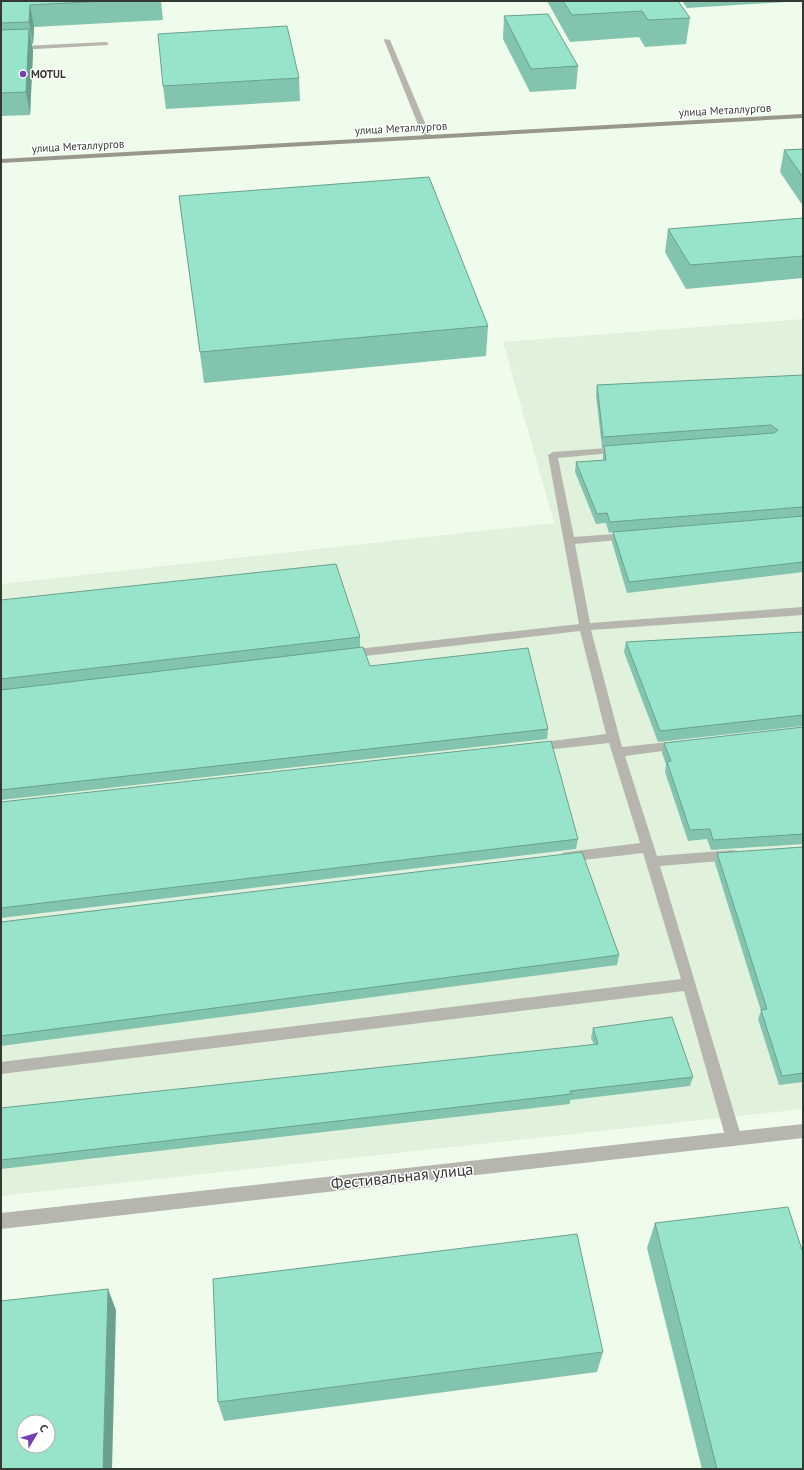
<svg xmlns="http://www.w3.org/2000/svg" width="804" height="1470" viewBox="0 0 804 1470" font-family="'PT Sans',sans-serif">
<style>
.built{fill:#e1f2dc}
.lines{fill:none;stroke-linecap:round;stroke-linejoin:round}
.lane{fill:#b6b6ae;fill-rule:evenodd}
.street{fill:#b6b6ae;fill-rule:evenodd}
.secondary{fill:#97978b;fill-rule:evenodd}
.wall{fill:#83c4af}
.shaded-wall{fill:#6aa08e}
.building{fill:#98e4cb;stroke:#6aa08e;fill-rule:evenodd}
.poi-dot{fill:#763db4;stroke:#fff;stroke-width:1.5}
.labels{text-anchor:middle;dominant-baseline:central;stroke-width:3;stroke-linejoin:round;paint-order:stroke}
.far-poi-label{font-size:11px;font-weight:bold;fill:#343933;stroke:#fff;text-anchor:start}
.far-street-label{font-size:11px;fill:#343933;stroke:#fff}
.near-street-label{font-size:16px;fill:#343933;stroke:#fff}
</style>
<rect width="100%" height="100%" fill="#effbeb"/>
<path class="built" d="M803 319V1109L1 1196V584L554 523 503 342Z"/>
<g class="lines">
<path class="lane" d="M385 39 390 40 431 137 430 139H424L423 137 384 40Z
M106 42 108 43V45L1 51V47Z
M620 447 625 450 623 452 558 458 574 537 628 533 633 536 628 539 575 544 590 623 803 607V615L591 630 622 747 678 741 682 742 684 745 682 748 678 749 625 756 657 856 733 850 738 851 739 855 738 859 733 860 660 866 742 1139 739 1144 734 1146 729 1144 726 1139 684 991 1 1074V1062L681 979 643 853 567 862 562 861 561 857 562 853 567 852 640 843 609 743 537 751 533 750 531 747 533 744 537 743 606 734 580 631 348 658 344 657 342 654 344 651 348 650 579 624 548 455 553 452Z"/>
<path class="street" d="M803 1124V1138L1 1229V1213Z"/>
<path class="secondary" d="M803 114V118L1 163V159Z"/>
</g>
<path class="wall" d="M1 1H161L163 20 34 27 33 44H31L33 51 30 115 1 116Z
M547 1H678L690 18 686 44 645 47 639 37 570 42Z
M682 1H802L687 8Z
M504 16 578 66 576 89 530 92 503 39Z
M299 78 300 101 166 109 163 86Z
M803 149V206L780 172 784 150Z
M179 196 488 326 486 356 204 383Z
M803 218V278L686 289 665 252 668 229Z
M803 375V572L627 593 612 542 613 532 609 533 606 523 596 524 575 472 576 462 603 460V456L604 448H602L596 395 597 385Z
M1 600 360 637V648L370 666 548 729 547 739 1 800Z
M803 632V726L658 742 624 652 626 642Z
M803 727V844L711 850 707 839 688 841 665 772 666 764 662 753 664 743Z
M1 802 578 839 576 849 1 918Z
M803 847V1082L779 1085 758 1019 761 1011 715 863 717 853Z
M1 922 619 955 617 965 1 1046Z
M593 1028 693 1077 690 1086 570 1100V1104L1 1169V1108L594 1045 591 1038Z
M655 1223 803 1469H702L647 1248Z
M603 1352 597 1372 224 1421 218 1402Z"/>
<path class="shaded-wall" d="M30 5 34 27 33 44 29 22Z
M29 29 33 51 30 115 26 92Z
M108 1289 116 1310 112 1469H103Z"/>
<path class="building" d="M1 1H106L30 5 29 22 1 23Z
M563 1H678L690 18 648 20 642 11 572 15Z
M548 14 578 66 531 69 504 16Z
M287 26 299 78 163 86 158 34Z
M29 29 26 92 1 93V30Z
M803 149V177L784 150Z
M429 177 488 326 200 352 179 196Z
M803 218V256L690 265 668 229Z
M803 375V507L610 522 607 513 597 514 576 462 606 460 604 446 774 433 778 430 771 425 603 437 597 385Z
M803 516V562L629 582 613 532Z
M336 564 360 637 1 679V600Z
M803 632V715L660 731 626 642Z
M363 647 370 666 528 648 548 729 1 790V690Z
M803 727V834L713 840 710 829 690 830 667 762 671 761 664 743Z
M551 741 578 839 1 908V802Z
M803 847V1073L782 1076 761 1010 767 1009 717 853Z
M582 852 619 955 1 1036V922Z
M672 1017 693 1077 570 1091 571 1094 1 1160V1108L598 1044 593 1028Z
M788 1207 803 1253V1469H717L655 1223Z
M577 1234 603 1352 218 1402 213 1279Z
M108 1289 103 1469H1V1301ZM24 1422H48V1446H24Z"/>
<circle class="poi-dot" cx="23" cy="74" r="4"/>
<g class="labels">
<g class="far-poi-label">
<text x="31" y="74">MOTUL</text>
</g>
<g class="far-street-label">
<text transform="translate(725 110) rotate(-3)">улица Металлургов</text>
<text transform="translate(401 128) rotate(-3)">улица Металлургов</text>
<text transform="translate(78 146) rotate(-3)">улица Металлургов</text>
</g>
<g class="near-street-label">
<text transform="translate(402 1176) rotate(-6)">Фестивальная улица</text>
</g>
</g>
<rect width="804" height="1470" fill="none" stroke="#343933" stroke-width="4"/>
<g transform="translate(36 1434) rotate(52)"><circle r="19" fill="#ffffff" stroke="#aeb0ad"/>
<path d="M0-3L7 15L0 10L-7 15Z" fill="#763db4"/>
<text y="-6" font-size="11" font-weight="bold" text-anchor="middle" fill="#343933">С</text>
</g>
</svg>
